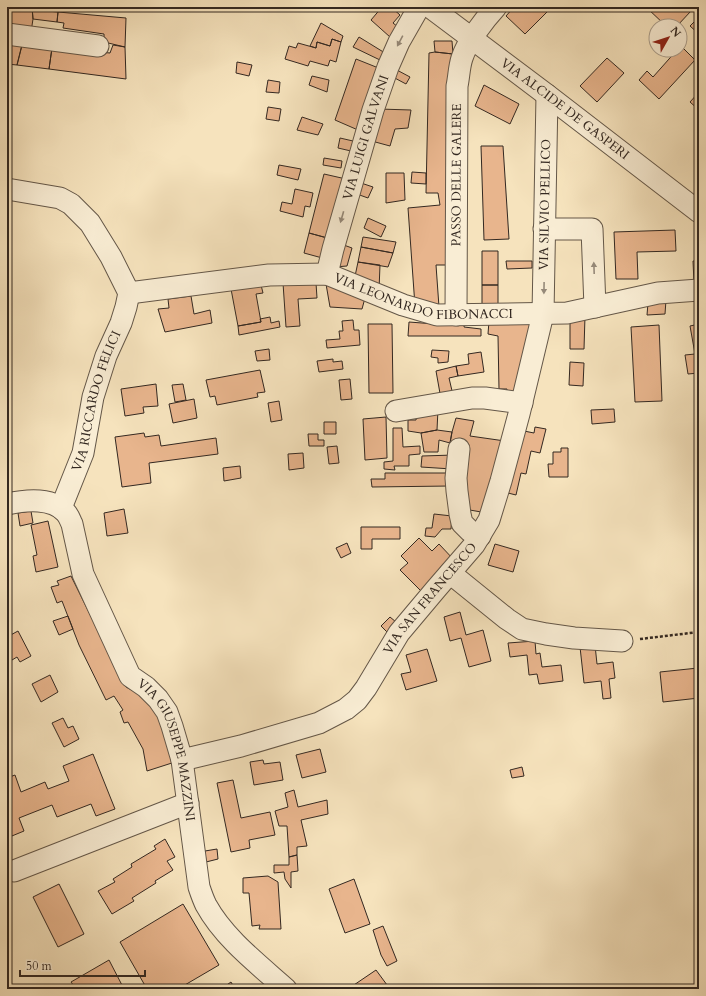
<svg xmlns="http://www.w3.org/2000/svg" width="706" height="996" viewBox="0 0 706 996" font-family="Cardo,serif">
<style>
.building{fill:#e8b58d;stroke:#332821}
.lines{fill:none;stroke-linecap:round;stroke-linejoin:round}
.minor-casing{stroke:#645748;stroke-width:23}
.path{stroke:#332821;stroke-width:2.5;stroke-dasharray:3 2;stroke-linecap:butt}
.minor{stroke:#f9edd4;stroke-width:21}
.oneway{fill:#968a7a}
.labels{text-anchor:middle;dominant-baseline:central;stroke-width:3;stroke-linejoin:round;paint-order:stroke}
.street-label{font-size:13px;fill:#332821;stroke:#f9edd4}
</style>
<rect width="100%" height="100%" fill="#f6e3bd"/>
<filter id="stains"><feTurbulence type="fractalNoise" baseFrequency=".005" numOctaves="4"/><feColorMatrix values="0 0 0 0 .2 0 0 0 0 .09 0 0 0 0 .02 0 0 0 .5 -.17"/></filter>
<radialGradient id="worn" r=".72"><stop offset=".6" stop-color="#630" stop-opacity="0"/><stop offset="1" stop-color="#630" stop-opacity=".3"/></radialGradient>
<path class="building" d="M7 7H32L33 19 31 32 7 29Z
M32 7H48L47 11 58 12 57 22 33 19Z
M382 7H391L400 15 393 23 398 27 390 37 371 20Z
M514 7H552L525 34 506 16Z
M646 7H687L691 11 677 26H666Z
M58 12 126 18 125 47 104 42V34L63 28 64 23 57 22Z
M699 17V34L690 26Z
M321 23 343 36 341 42 332 39 330 46 317 42 316 48 310 46Z
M359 37 385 53 380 60 353 47Z
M332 39 341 42 336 62 330 60 328 66 310 61 308 66 285 59 289 46 296 48 298 43 316 48 317 42 330 46Z
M434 41H452L453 54 435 52Z
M9 44 22 45 17 65 7 64V53Z
M22 45 52 48 49 69 17 65Z
M113 45 125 47 126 79 49 69 52 48 110 53Z
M681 46 695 60 659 99 639 80 647 71 653 77 677 50H680Z
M435 52 453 54V265H436L439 307 415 306 408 208 440 205 438 193H426L429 53Z
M607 58 624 73 597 102 580 86Z
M356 59 381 69 358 130 335 120Z
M237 62 252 65 249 76 236 73Z
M395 69 410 77 406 84 391 76Z
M312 76 329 80 327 92 309 85Z
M268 80 280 82 279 93 266 92Z
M484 85 519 104 510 124 475 106Z
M699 92V110L690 102Z
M268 107 281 109 279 121 266 119Z
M379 109 411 110 408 128 395 129 390 146 368 140Z
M302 117 323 124 318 135 297 130Z
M340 138 353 141 351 151 338 148Z
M481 146H503L509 239 484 240Z
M324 158 342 161 341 168 323 165Z
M279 165 301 169 298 180 277 175Z
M412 172 426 173V184L411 183Z
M386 173H404L405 200 386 203Z
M324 174 346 179 331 239 309 233Z
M358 182 373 187 368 198 354 193Z
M295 189 313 193 310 207 305 206 303 217 280 211 282 202 292 204Z
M368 218 386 226 381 237 364 228Z
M675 230 676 251 637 252 638 279H616L614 232Z
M309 233 331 239 326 259 304 253Z
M363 237 396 242 393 253 361 247Z
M341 244 352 248 347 266 334 267Z
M361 247 393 253 388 267 358 262Z
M482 251H498V285H482Z
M506 261H532V268L507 269Z
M693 261H699V282L694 283Z
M358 262 380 265 379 290 354 281Z
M283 283H316L317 298 298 299 300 326 286 327Z
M326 284 365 298 362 309 330 307Z
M261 285 263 293 256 294 261 322 238 326 231 289Z
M482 285H498V307H482Z
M191 296 194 314 210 310 212 323 165 332 158 309 169 308 168 299Z
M666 300 665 314 647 315 648 303Z
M585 316 584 349H570V318Z
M270 317 271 323 279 321 280 327 239 335 238 326 261 322 260 319Z
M353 320 354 330H359L360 345 327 348 326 340 340 339 339 331H343L342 321Z
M465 320 464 327 481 329V336H408L409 322 448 325Z
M489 321 530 322 521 396 506 394 507 389H499L498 336 488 334Z
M368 324H392L393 393H369Z
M699 324V373L688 374 685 355 695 354 690 326Z
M659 325 662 401 635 402 631 327Z
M269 349 270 360 257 361 255 351Z
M432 350 449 351 448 362 438 363V358L431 357Z
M481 352 484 372 458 376 456 366 469 364 468 354Z
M333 359V362L342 361 343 369 319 372 317 361Z
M570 362 584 363 583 386 569 385Z
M456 366 458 376 449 378 453 395 441 399 436 371Z
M260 370 265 392 257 393 258 397 217 405 215 396 210 397 206 380Z
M350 379 352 399 341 400 339 380Z
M156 384 158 406 143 407 144 413 125 416 121 389Z
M183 384 186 400 175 402 172 385Z
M194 399 197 418 173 423 169 404Z
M279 401 282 420 271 422 268 403Z
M438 409 437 430 421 433 408 431V420H416L417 411Z
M614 409 615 422 592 424 591 410Z
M386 417 387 458 365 460 363 419Z
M456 418 474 421 470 436 505 441 487 513 464 509 465 446 450 443 452 432Z
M324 422H336V434H324Z
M535 427 546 429 540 453 531 451 526 474 521 473 516 495 504 492 519 430 534 433Z
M393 428H402L403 447 420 446V454L409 455V466H394L395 470 384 469V462L393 461Z
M437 430 452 432 450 443 439 440 438 452H424L421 433Z
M144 433 145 437 159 435 161 446 216 438 218 454 149 463 151 483 122 487 115 437Z
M308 434H318V440H324V446H309Z
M337 446 339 463 329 464 327 447Z
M561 448H568V477H549L548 464H553V452H561Z
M303 453 304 468 289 470 288 454Z
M454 455 452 469 421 467 422 456Z
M240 466 241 478 224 481 223 468Z
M385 473H451L450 486 372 487 371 479H385Z
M124 509 128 533 107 536 104 513Z
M31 511 33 523 20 526 18 513Z
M434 514 452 516 451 529H442L435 537 425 536 426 528H432Z
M48 521 58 567 36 572 33 556 37 555 31 525Z
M361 527H400V539H372V549H361Z
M419 538 432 551 439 544 455 561 423 593 400 570 408 563 401 556Z
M347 543 351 553 341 558 336 548Z
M495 544 519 551 513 572 488 565Z
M71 576 126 687 147 698 169 735 175 762 147 771 143 749 128 722 124 723 120 712 123 710 114 696 106 700 79 645 62 601 57 603 51 587 59 585 57 581Z
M460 612 466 635 483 630 491 661 469 667 461 638 450 641 444 617Z
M68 616 73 629 59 635 53 621Z
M390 617 396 622 387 632 381 626Z
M18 631 31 656 20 662 17 657 7 663V637Z
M535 641 536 654 540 653 542 667 561 665 563 681 539 684 537 674 529 675 527 655 510 657 508 643Z
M595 645 597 664 613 662 615 678 609 679 611 698 603 699 601 681 584 683 580 647Z
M427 649 437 681 406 690 401 674 411 672 406 655Z
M698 668 699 698 663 702 660 672Z
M50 675 58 692 41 702 32 684Z
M63 718 68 728 73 726 79 739 64 747 52 723Z
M320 749 326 772 302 778 296 755Z
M93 754 115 809 96 816 91 804 57 817 52 805 19 818 24 831 7 838V778L15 775 21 792 45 782 48 789 69 781 63 766Z
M263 760 264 764 280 762 283 780 254 785 250 762Z
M522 767 524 776 512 778 510 770Z
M233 780 241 818 270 812 275 835 249 840 250 848 231 852 217 783Z
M294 790 298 807 327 800 328 814 301 820 307 846 297 847V855L289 857 287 826H279L275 811 288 807 285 793Z
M165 839 175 857 167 861 173 870 155 881 156 883 132 898 134 901 112 914 98 891 115 882 113 879 132 867 131 864 156 849 154 846Z
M217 849 218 859 206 862 205 851Z
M297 855 298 871 291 872V888L285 879 284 872 274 873V865H289V857Z
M268 876 278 882 281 929H259L260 925 252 926 249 893H243V878Z
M354 879 370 924 345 933 329 889Z
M59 884 84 934 58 947 33 897Z
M183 904 219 965 178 989H147L120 942Z
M383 926 397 961 387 966 381 955 373 930Z
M109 960 124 989H76L71 982Z
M376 970 390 989H348Z
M231 982 235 989H221Z"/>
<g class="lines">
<defs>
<g id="minor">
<path id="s1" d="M430 7 547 95 699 212"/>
<path d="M7 34 98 46"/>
<path d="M7 189 60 198 71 204 90 223 111 257 129 293"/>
<path d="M544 229H592L595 307"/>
<path id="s2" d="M327 274 333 249 373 110 388 67 399 42 419 7"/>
<path id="s3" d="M129 293 269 275 327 274 403 305 437 315 567 313 658 293 699 290"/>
<path id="s4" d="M456 315 457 86C459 77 459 67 462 58 467 42 485 19 496 7"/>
<path d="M396 411 472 398H485L522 403"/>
<path d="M459 449 456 478 457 491 460 514 462 523 470 531 480 536"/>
<path id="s5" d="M7 504C25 500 53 497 66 513 69 516 70 520 72 524L83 574 130 676 146 687 158 699 167 712 172 726 182 760 199 887C201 893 203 899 206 905 224 938 258 964 286 989"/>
<path id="s6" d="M61 508 83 453 93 397 106 356 121 323 126 307 129 293"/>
<path d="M450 573 507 619 522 629 546 634 574 638 622 641"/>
<path id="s7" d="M182 760 241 746 319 723 346 709 357 700 366 688 399 633 436 589 474 545 489 520 501 481 519 414 543 314 547 95"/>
<path d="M14 871 188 803"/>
</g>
</defs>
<use href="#minor" class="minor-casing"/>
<path class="path" d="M640 639 699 632"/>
<use href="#minor" class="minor"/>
</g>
<defs><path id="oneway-solid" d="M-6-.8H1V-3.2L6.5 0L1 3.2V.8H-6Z"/></defs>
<g class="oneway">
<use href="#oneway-solid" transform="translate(400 41) rotate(118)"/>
<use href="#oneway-solid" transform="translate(342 217) rotate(106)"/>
<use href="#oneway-solid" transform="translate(594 268) rotate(-92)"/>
<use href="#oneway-solid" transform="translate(544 288) rotate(91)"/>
</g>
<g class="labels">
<g class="street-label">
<text stroke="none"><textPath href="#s1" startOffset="169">VIA ALCIDE DE GASPERI</textPath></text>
<text stroke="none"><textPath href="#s2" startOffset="142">VIA LUIGI GALVANI</textPath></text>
<text stroke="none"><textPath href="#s4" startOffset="140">PASSO DELLE GALERE</textPath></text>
<text stroke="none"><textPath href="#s7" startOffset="733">VIA SILVIO PELLICO</textPath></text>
<text stroke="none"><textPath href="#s3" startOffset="300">VIA LEONARDO FIBONACCI</textPath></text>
<text stroke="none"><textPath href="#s6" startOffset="113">VIA RICCARDO FELICI</textPath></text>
<text stroke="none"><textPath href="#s7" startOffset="312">VIA SAN FRANCESCO</textPath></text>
<text stroke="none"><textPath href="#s5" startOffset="326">VIA GIUSEPPE MAZZINI</textPath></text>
</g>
</g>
<rect width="706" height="996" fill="none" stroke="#f6e3bd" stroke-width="24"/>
<rect x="8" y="8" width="690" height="980" fill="none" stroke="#332821" stroke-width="2"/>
<rect x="12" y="12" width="682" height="972" fill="none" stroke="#332821"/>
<g transform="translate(668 38) rotate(51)"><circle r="19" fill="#f9edd4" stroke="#aa9e8c"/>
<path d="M0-3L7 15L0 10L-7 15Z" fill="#8f2418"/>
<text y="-6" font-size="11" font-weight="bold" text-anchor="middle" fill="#332821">N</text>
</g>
<path d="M20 970v6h125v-6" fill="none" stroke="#332821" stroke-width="2"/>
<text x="26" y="970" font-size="12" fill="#332821" stroke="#f9edd4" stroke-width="3" paint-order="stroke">50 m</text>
<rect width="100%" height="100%" filter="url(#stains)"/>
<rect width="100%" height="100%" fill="url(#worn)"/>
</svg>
